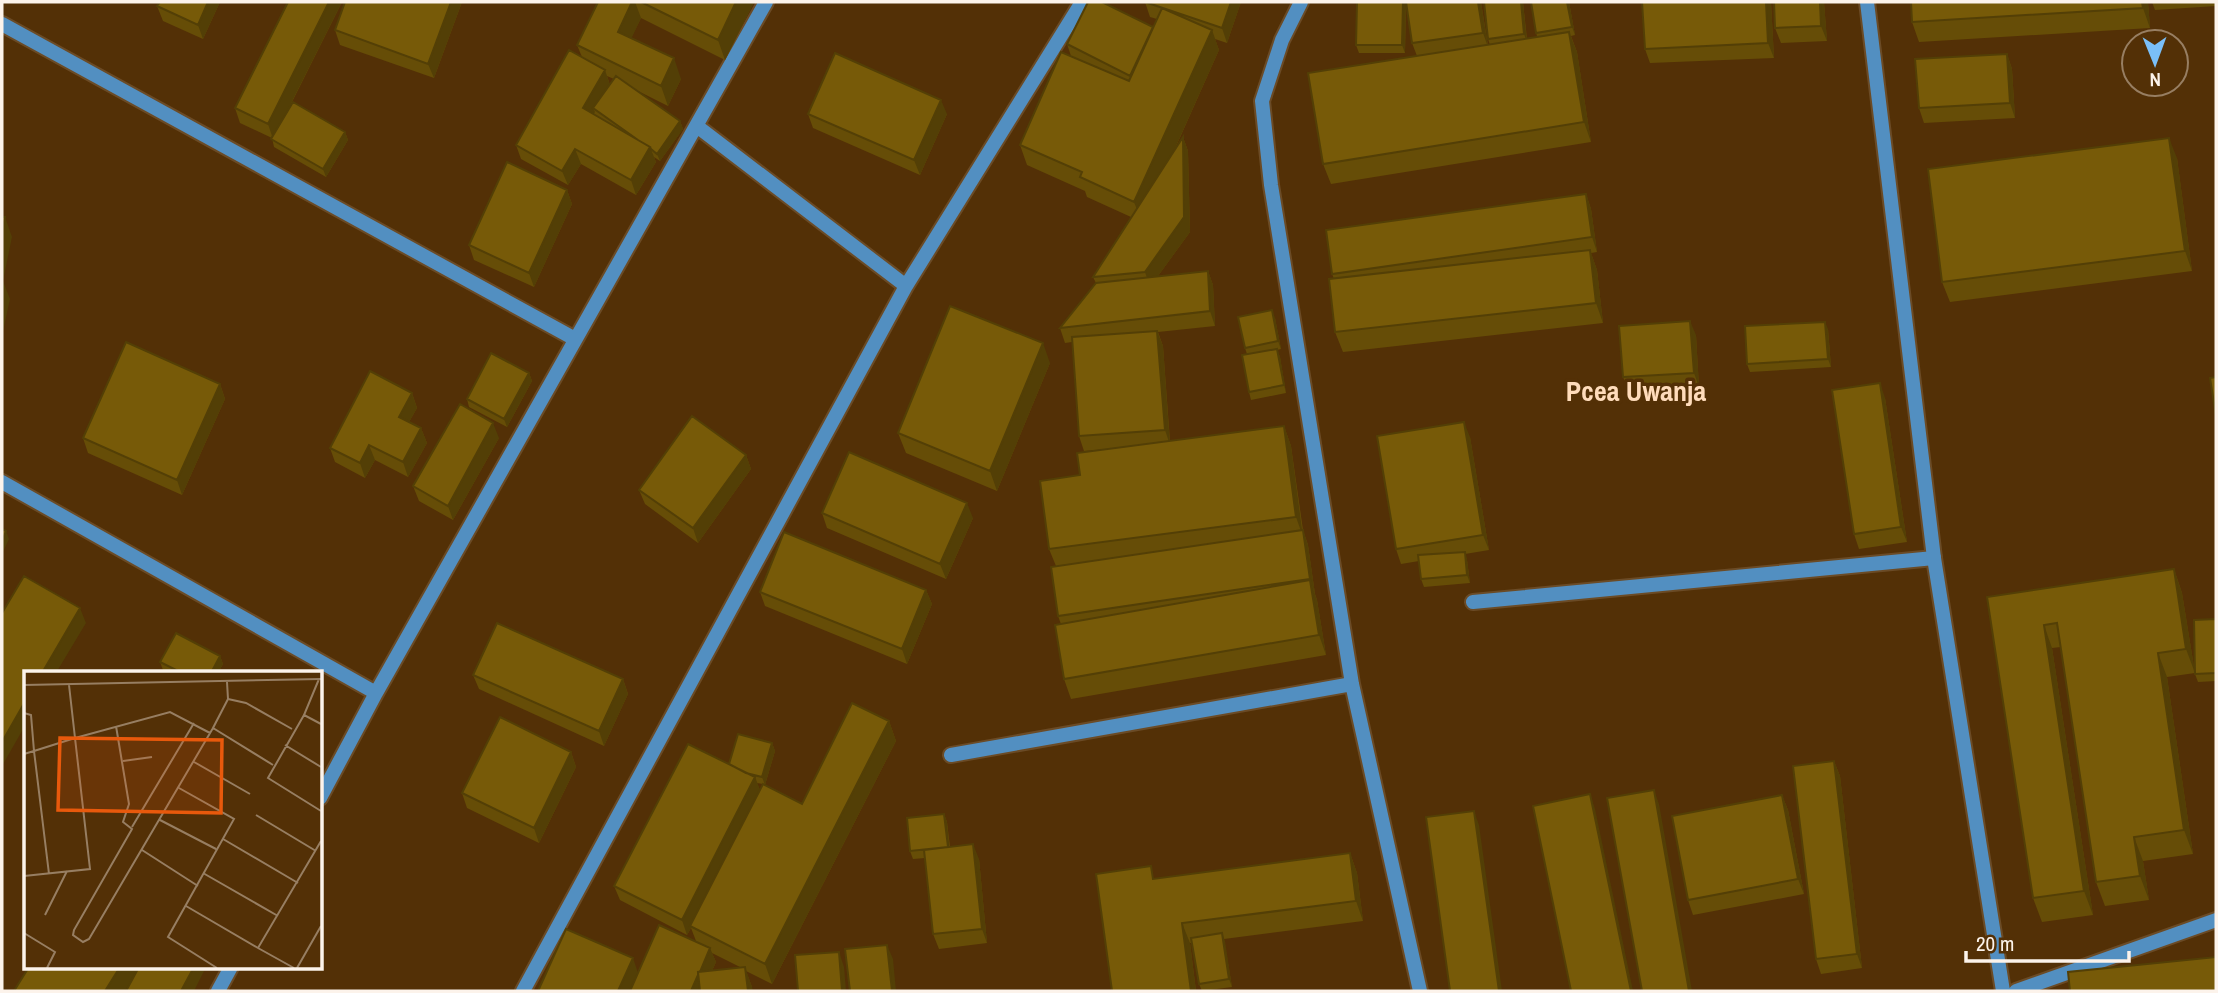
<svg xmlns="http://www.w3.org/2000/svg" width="2218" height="993" viewBox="0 0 2218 993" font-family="'Archivo Narrow',sans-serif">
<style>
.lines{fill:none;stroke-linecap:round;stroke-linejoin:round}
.lane-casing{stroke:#6b4b26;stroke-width:18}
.street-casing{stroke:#6b4b26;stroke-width:18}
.lane{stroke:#528fc1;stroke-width:14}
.street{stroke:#528fc1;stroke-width:14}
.wall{fill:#664d07;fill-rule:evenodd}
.shaded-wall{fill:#533f06}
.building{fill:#775a08;stroke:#533f06;stroke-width:2}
.labels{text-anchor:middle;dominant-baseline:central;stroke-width:7;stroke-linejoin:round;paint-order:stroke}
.quarter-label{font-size:28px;font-weight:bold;fill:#ffdcbb;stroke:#533006}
.inset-road{fill:none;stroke:#977e62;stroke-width:2}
.view{fill:#e8590c;fill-opacity:0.15;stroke:#e8590c;stroke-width:3.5}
.inset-edge{fill:none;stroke:#fcf3eb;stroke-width:3.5}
</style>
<rect width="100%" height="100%" fill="#533006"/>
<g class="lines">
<defs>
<path id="lane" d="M1473 602 1934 558"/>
<path id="street" d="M1301 2 1282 40 1262 101 1271 185 1352 684 1420 991
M1867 2 1934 558 2003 991
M2 24 575 339
M698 127 906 286
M2 482 376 693
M951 755 1352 684
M320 798 376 693 766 2
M218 991 231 967
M523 991 906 286 1082 2
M2016 991 2216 920"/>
</defs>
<use href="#lane" class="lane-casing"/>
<use href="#street" class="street-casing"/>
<use href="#lane" class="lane"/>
<use href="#street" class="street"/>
</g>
<path class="wall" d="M220 2 203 39 163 21 157 6Z
M342 2 283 120 345 132 348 140 326 177 274 147 272 138 240 123 235 108Z
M462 2 434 78 340 45 335 30Z
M598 2H754L725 60 641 18 631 38 681 79 668 106 636 90 680 121 683 129 660 161 654 157 656 162 636 195 581 164 568 185 521 159 516 145 582 57 577 45ZM607 76 614 79 610 85Z
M1145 2H1241L1227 43 1215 39 1219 50 1174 151 1183 137 1188 151 1190 232 1158 276 1208 271 1213 285 1215 326 1158 332 1163 346 1170 441 1284 426 1291 446 1303 530 1308 545 1315 594 1317 600 1326 655 1071 699 1064 679 1061 624 1058 616 1056 566 1049 549 1080 475 1108 449 1084 451 1079 436 1072 342 1065 343 1060 328 1096 283 1093 277 1131 217 1087 197 1085 191 1027 165 1020 145 1071 56 1067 44 1153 27 1157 19 1150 17Z
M1357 2H1481L1488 45H1490L1488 39 1523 2 1527 39 1537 37 1531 2H1569L1575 35 1571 36 1577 52 1591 142 1331 184 1323 164 1417 56 1412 43 1406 5 1405 53H1359L1356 45Z
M1771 2 1774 58 1650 63 1645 49Z
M1824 2 1827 41 1781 43 1775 28Z
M1911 2H2148L2150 28 1919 42 1912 22Z
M2152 2H2216V6L2155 10Z
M2007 54 2012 69 2015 118 1924 123 1919 108Z
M808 114H947L920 175 813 128Z
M2177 158 2192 271 1950 302 1942 282Z
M567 190 572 204 534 287 474 260 469 245Z
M1586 194 1591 209 1597 252 1591 253 1597 270 1603 323 1343 352 1335 332 1334 279 1332 274Z
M1275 318 1281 349 1277 350 1280 357 1286 393 1251 400 1249 392 1247 354 1245 348Z
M1828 329 1831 367 1750 372 1747 364Z
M1696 335 1699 387 1629 392 1623 377Z
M1050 363 997 491 906 453 898 433Z
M529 373 532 381 507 427 469 407 467 399Z
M220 384 225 399 182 495 88 453 83 438Z
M412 393 417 408 409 422 421 428 427 443 408 477 375 460 365 478 335 462 330 448Z
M1885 398 1907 542 1859 549 1854 534Z
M1470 437 1489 550 1465 554 1467 560 1470 583 1424 587 1421 579 1419 561 1401 564 1396 549Z
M499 438 453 520 419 501 413 486Z
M746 455 751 469 698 543 645 504 639 490Z
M822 513 973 518 946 579 827 528Z
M2174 569 2182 593 2195 673 2167 677 2193 854 2143 861 2149 900 2105 906 2096 882 2061 647 2052 648 2093 915 2042 922 2033 898 1987 597Z
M926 590 932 604 907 664 765 606 760 592Z
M2216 619V681L2198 682 2195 674Z
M220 656 223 664 218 673H169L163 670 160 662Z
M473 675 623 679 628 694 604 746 479 689Z
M889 721 896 741 772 984 746 971 752 987 630 991 696 941 691 928 687 935 620 900 614 886 729 764 772 743 775 751 765 785 802 804ZM757 783 763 784 760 791ZM712 953 740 967 712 971 716 962Z
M571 752 576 767 539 843 467 808 462 793Z
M1834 761 1840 776 1862 968 1821 974 1816 959Z
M1782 795 1788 810 1804 894 1693 915 1688 900Z
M944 814 947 822 950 847 979 859 987 943 939 949 933 934 925 858 913 859 910 851Z
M1350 853 1357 873 1363 921 1224 939 1232 987 1202 991 1199 984 1192 943H1190L1196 991H1112L1155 879Z"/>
<path class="shaded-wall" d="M208 2H220L203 39 198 25Z
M329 2H342L273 139 268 124Z
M451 2H462L434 78 428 64Z
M632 2H635L641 18 625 52 618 32Z
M736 2H754L725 60 718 40Z
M1231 2H1241L1227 43 1222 28Z
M1403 2H1406L1405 53 1402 45Z
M1478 2H1481L1488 47 1483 33Z
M1521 2H1523L1527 42 1524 34Z
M1567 2H1569L1575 35 1572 27Z
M1766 2H1771L1774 58 1768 43Z
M1820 2H1824L1827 41 1821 26Z
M2142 2H2148L2150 28 2143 8Z
M1212 30 1219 50 1142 222 1134 202Z
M1569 32 1577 52 1591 142 1584 122Z
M2007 54 2012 69 2015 118 2010 103Z
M674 58 681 79 668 106 661 86Z
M605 70 610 85 593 108 595 112 588 123 583 108Z
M941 100 947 114 920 175 914 160Z
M680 121 683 129 660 161 657 154Z
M345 132 348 140 326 177 323 169Z
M1183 137 1188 151 1190 232 1150 287 1145 272Z
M2169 138 2177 158 2192 271 2185 251Z
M650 147 656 162 636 195 631 180Z
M575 149 581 164 568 185 562 171Z
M567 190 572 204 534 287 529 273Z
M1586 194 1591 209 1597 252 1592 237Z
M5 217 12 237 3 281 10 299 2 336V232Z
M1590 250 1597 270 1603 323 1596 303Z
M1208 271 1213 285 1215 326 1210 311Z
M1272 310 1275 318 1281 349 1278 341Z
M1690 321 1696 335 1699 387 1694 373Z
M1825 322 1828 329 1831 367 1828 359Z
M1157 331 1163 346 1170 445 1165 430Z
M1043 343 1050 363 997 491 990 471Z
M1277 349 1280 357 1286 393 1284 385Z
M529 373 532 381 507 427 504 419Z
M1880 383 1885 398 1907 542 1901 527Z
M220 384 225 399 182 495 177 480Z
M412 393 417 408 404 431 399 417Z
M1464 422 1470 437 1489 550 1483 535Z
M493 423 499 438 453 520 448 506Z
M1284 426 1291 446 1303 537 1296 517Z
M421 428 427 443 408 477 403 462Z
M369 445 375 460 365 478 360 463Z
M746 455 751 469 698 543 693 528Z
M967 503 973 518 946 579 940 564Z
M1303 530 1308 545 1315 594 1310 579Z
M6 531 9 539 2 554V541Z
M1465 552 1467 560 1470 583 1467 575Z
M2174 569 2182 593 2195 673 2186 649Z
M1310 580 1317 600 1326 655 1319 635Z
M926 590 932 604 907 664 902 649Z
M80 608 86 623 56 673H42Z
M2044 625 2052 648 2093 915 2084 891Z
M2158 653 2167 677 2193 854 2184 830Z
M220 656 223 664 218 673H211Z
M623 679 628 694 604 746 599 731Z
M26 700V724L2 766V742Z
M889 721 896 741 772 984 765 964Z
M772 743 775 751 765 785 762 777Z
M571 752 576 767 539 843 534 828Z
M1834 761 1840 776 1862 968 1857 954Z
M755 777 761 792 690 926 691 928 687 935 682 920Z
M1654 790 1659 804 1692 991H1689Z
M1590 794 1595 809 1633 991H1631Z
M1782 795 1788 810 1804 894 1798 879Z
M1474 811 1479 825 1502 991H1499Z
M944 814 947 822 950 856 948 848Z
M2134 837 2143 861 2149 900 2140 876Z
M973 844 979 859 987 943 982 929Z
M1350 853 1357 873 1363 921 1356 901Z
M1182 923 1190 943 1196 991H1191Z
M1222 933 1225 941 1232 987 1229 979Z
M887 945 893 959 896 991H892Z
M710 948 716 962 703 991H691Z
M839 952 844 967 846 991H842Z
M633 958 638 973 630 991H618Z
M120 967H140L125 991H105Z
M194 967H206L194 991H181Z
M745 967 752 987 753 991H748Z"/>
<path class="building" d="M160 2H208L198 25 157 6Z
M288 2H329L268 124 235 108Z
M345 2H451L428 64 335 30Z
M598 2H632L618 32 674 58 661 86 577 45Z
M641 2H736L718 40Z
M1088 2H1102L1153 27 1130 76 1067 44Z
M1145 2H1231L1222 28Z
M1357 2H1403L1402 45H1356Z
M1406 2H1478L1483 33 1412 43Z
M1484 2H1521L1524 34 1488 39Z
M1531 2H1567L1572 27 1536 33Z
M1642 2H1766L1768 43 1645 49Z
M1774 2H1820L1821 26 1775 28Z
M1911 2H2142L2143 8 1912 22Z
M1162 8 1212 30 1134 202 1080 177 1082 172 1020 145 1061 52 1129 81Z
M1569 32 1584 122 1323 164 1308 73Z
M569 50 605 70 583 108 650 147 631 180 575 149 562 171 516 145Z
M835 53 941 100 914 160 808 114Z
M2007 54 2010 103 1919 108 1915 59Z
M616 76 680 121 657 154 651 149 650 147 638 140 593 108Z
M293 102 345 132 323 169 271 139Z
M1183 137 1184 217 1145 272 1093 277Z
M2169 138 2185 251 1942 282 1928 169Z
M507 162 567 190 529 273 469 245Z
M1586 194 1592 237 1332 274 1326 230Z
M2 217H5L2 232Z
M1590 250 1596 303 1335 332 1329 279Z
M1208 271 1210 311 1060 328 1096 283Z
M950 306 1043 343 990 471 898 433Z
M1272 310 1278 341 1245 348 1238 317Z
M1690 321 1694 373 1623 377 1619 326Z
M1825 322 1828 359 1747 364 1745 326Z
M1157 331 1165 430 1079 436 1072 337Z
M126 342 220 384 177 480 83 438Z
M1277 349 1284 385 1249 392 1242 355Z
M491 353 529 373 504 419 467 399Z
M370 371 412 393 399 417 421 428 403 462 369 445 360 463 330 448Z
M2216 377V416L2210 378Z
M1880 383 1901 527 1854 534 1832 390Z
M460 404 493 423 448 506 413 486Z
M692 416 746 455 693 528 639 490Z
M1464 422 1483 535 1396 549 1377 436Z
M1284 426 1296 517 1049 549 1040 481 1080 475 1077 453Z
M849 452 967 503 940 564 822 513Z
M2 529 6 531 2 541Z
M1303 530 1310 579 1058 616 1051 567Z
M784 532 926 590 902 649 760 592Z
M1465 552 1467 575 1421 579 1418 555Z
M2174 569 2186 649 2158 653 2184 830 2134 837 2140 876 2096 882 2057 623 2044 625 2084 891 2033 898 1987 597Z
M24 576 80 608 42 673H26V700L2 742V613Z
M1310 580 1319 635 1064 679 1055 625Z
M2216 619V673L2195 674 2194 620Z
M497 623 623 679 599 731 473 675Z
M176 633 220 656 211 673H182L160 662Z
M852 703 889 721 765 964 690 926 763 784 802 804Z
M500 717 571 752 534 828 462 793Z
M738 734 772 743 762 777 746 773 729 764Z
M688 744 755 777 682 920 614 886Z
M1834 761 1857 954 1816 959 1793 766Z
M1654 790 1689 991H1642L1607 798Z
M1590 794 1631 991H1571L1533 806Z
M1782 795 1798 879 1688 900 1672 816Z
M1474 811 1499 991H1450L1426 817Z
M944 814 948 847 910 851 907 818Z
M973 844 982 929 933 934 924 850Z
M1350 853 1356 901 1182 923 1191 991H1112L1096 874 1151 866 1153 879Z
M659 925 710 948 700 972H698V975L691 991H630Z
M566 929 633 958 618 991H538Z
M1222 933 1229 979 1199 984 1191 938Z
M887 945 892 991H850L845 949Z
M839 952 842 991H798L795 955Z
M2216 957V991H2070L2068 972Z
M29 967H120L105 991H14Z
M139 967H194L181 991H126Z
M745 967 748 991H700L698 972Z"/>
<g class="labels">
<g class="quarter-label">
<text x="1636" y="391">Pcea Uwanja</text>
</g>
</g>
<g transform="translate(24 671)">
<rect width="298" height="298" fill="#533006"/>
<path class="inset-road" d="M295 8 280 44 297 53M203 11 204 28 189 57 249 94M0 14 297 8M204 28 222 32 268 58M0 42 7 44 10 80 0 83M280 44 244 107 297 140M92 55 105 133 99 151 108 158 50 259 49 264 59 271 65 268 189 57M261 74 297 96M99 90 128 86M170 91 226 123M155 117 210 148 144 266 193 297M232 144 292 180M136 149 192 178M108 156 170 52M199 168 274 212M118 179 174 215M179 202 254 245M25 203 10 80 51 67 45 14M0 205 66 198 51 67 146 41 186 62M162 235 234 277 297 170M21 244 43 200M0 262 31 281 23 297M234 277 270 297M273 297 297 255"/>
<path class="view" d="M36 67 198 69 197 142 34 139Z"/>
<rect width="298" height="298" class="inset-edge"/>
</g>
<rect width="2218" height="993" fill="none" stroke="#fcf3eb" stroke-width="7"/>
<g transform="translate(2155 63) rotate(179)"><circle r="33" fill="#533006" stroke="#977e62" stroke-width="2"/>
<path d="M0-5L12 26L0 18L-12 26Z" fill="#7abff8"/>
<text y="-10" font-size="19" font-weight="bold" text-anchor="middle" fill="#fcf3eb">N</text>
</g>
<path d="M1966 951v10h163v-10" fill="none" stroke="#fcf3eb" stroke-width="3.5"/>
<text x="1976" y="951" font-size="21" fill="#fcf3eb" stroke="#533006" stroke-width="5" paint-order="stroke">20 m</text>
</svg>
